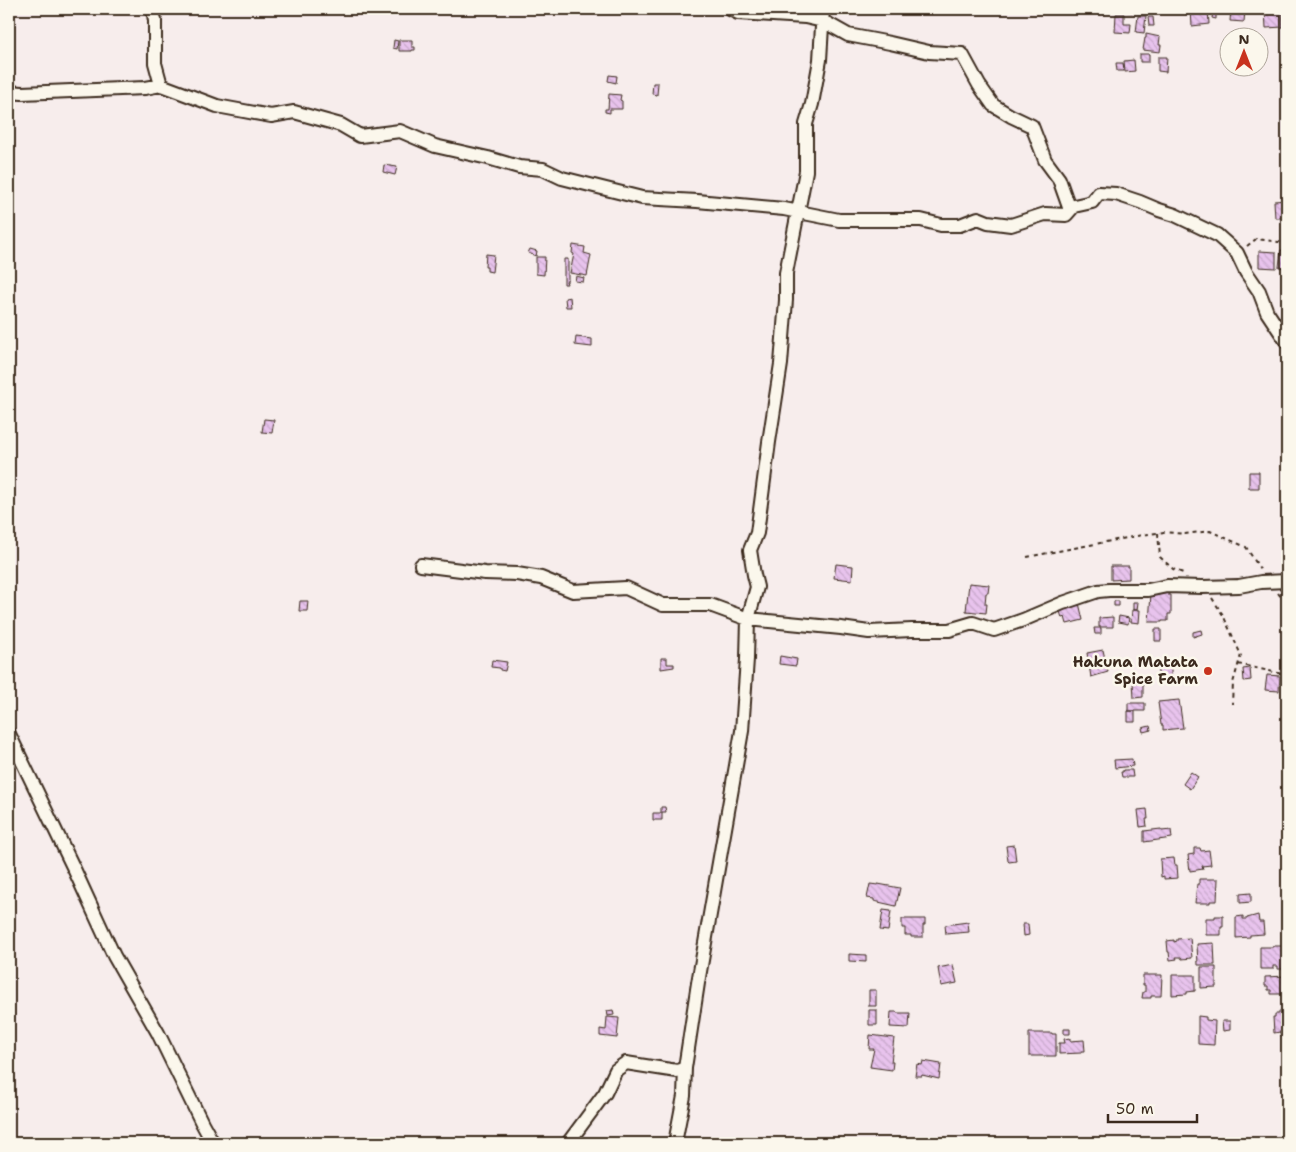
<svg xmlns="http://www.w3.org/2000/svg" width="1296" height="1152" viewBox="0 0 1296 1152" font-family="'Shantell Sans',sans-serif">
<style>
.building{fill:url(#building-back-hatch);stroke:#3b2a1e}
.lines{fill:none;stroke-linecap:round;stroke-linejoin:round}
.minor-casing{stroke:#3b2a1e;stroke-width:16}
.path{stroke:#3b2a1e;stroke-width:2;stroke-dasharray:4 4;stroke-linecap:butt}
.minor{stroke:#fbf7ec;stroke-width:12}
.poi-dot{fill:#c8321e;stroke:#fbf7ec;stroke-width:2}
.labels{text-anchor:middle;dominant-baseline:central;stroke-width:5;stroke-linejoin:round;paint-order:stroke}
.poi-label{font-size:15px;font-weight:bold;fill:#3b2a1e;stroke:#fbf7ec;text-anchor:end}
</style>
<defs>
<pattern id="building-back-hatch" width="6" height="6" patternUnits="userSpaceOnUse" patternTransform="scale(1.25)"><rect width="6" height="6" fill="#e8c3ed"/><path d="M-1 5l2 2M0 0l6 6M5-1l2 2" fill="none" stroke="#c8a8cb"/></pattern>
</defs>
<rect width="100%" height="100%" fill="#f7edec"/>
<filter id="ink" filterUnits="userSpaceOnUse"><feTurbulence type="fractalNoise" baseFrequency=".02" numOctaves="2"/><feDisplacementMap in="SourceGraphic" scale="10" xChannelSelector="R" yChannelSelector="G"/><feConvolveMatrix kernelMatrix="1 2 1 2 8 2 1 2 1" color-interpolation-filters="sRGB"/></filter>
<g filter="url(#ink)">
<path class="building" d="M1115 9H1142V13L1115 11Z
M1208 9 1209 24 1192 26 1191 10Z
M1210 9H1221V13H1216V19L1212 18 1213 12H1210Z
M1231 9H1245L1244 22 1230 21Z
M1265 9H1282L1283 27 1266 28Z
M1116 14H1124V24H1131L1130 33 1115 32Z
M1138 16H1146L1144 33 1136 32Z
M1148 17H1153L1154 26H1149Z
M1146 34 1160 37 1159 45H1161L1160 52 1143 50 1145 38H1146Z
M394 40 398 41 397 49 393 48Z
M399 40H412V47H415V50H412V51H399Z
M1140 54H1149V62H1140Z
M1158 57H1167L1166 72 1158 71Z
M1134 60 1135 71 1125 72 1124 61Z
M1116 63H1123L1124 71H1117Z
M609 75 617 76 616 83 608 81Z
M653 83H658L657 95 652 94Z
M609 94 621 95 620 100 622 101V109H610V113L605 112V109H608Z
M384 165 397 167 395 175 383 172Z
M1287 200V218H1275L1274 201Z
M573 245 585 247 584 253 591 255 587 276 570 273 574 254 572 253Z
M530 249 537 251 536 256 528 253Z
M1281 250 1287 251V268L1279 267Z
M1259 251 1276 252V268L1259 267Z
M486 254 494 255 492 272 487 271V267H485Z
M536 257H545L544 275 536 274Z
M564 259H568V281H566L567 284H564Z
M576 276 584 278 583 282 575 281Z
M570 297 571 307H566L565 298Z
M576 337 592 339V347L575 345Z
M264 419 274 420 272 433 262 432Z
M1249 472H1259V488H1249Z
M836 564 853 566 852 580 834 578Z
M1111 566H1129V579L1111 580Z
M969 583 989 585 988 593H986L985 604H987L986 613 966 611Z
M1157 592H1168V595H1171V614H1168V621H1162V622H1149L1151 594Z
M300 601H308L307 611H299Z
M1114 601H1119V606H1114Z
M1133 602H1138L1137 610H1133Z
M1079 603 1083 620 1067 624 1065 617 1062 618 1059 608Z
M1132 610H1140L1139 623 1131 622Z
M1119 616 1129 618 1128 624 1118 622Z
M1113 617V627H1099V618Z
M1094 628H1101V634H1095Z
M1155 629H1161V641H1155Z
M1201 630 1202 634 1193 637V632Z
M1103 650 1108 672 1091 677 1087 653Z
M780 656 797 659 796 666 779 664Z
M661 658H667V664H674V667L661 669Z
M492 660 507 662 505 671 500 670V668L491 667Z
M1158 665H1171V677H1158Z
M1250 668 1251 680 1244 681 1243 669Z
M1267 675 1280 676 1279 691 1265 690Z
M1133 682H1143V697L1134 698Z
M1179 700 1183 728 1163 730V725H1161L1158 702Z
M1128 703H1145V711H1128Z
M1128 711H1135V722H1128Z
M1150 726 1151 730 1143 732 1142 728Z
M1132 759 1133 766 1115 768 1114 760Z
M1123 770H1132L1133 777H1122L1121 772H1123Z
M1191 772 1198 777 1190 789 1183 784Z
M661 807H665L666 812H662V820H653V813H661Z
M1147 809 1148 819H1146L1147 826 1140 827 1138 810Z
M1161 829 1162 831 1171 830 1172 838 1144 842V831Z
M1014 845 1016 861 1009 862 1008 861 1006 846Z
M1194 848H1200L1201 851 1209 850 1211 865 1202 866 1203 869 1190 871 1188 855 1194 854Z
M1174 858 1175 865H1177L1178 878 1164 879V876L1161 877 1160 859Z
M1199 879H1218L1217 901H1210V903H1195L1197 884H1199Z
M870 884 878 885V884L900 888 896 906 874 901V899L867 898Z
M1251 893V902L1240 903V894Z
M883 910 891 911 888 931 880 930Z
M1258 915 1259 922H1263L1264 934 1250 935V937L1236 938V917L1243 916V919H1247V918Z
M1215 916H1223V927H1221V935H1206V918H1215Z
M902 919H925V925H923V937H911V935H905V928H902Z
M968 922 969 932 946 934 945 925Z
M1023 924H1028L1029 935 1024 936Z
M1190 938 1192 958 1182 959 1181 957H1176L1177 959 1170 960 1169 952H1168L1167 941 1174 940V942L1177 941V939Z
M1214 943 1215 965H1198L1197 944Z
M1273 946H1285V953H1287V969H1278V966H1273V969H1260V947H1273Z
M849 954 866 955V962L849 961Z
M953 965 957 983 941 986 938 968Z
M1201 967H1216V987L1201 988Z
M1143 975H1162L1161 996H1151V998H1142L1143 992H1145V985H1143Z
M1172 975H1195V991L1187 992V994L1172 995Z
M1287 976V997H1284V994H1271V990H1268V986H1265V977Z
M869 990H876V1006H869Z
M613 1010 614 1015 608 1016 607 1011Z
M869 1010H877V1025H869Z
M1279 1011H1285V1015H1287V1036H1281L1280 1032 1274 1033 1273 1017H1275V1014H1279Z
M891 1012H897V1013H910L909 1028 890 1027Z
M1198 1016 1206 1017V1020L1215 1021 1214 1045 1198 1044Z
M607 1017 619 1018 617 1038 600 1036V1029L606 1030Z
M1222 1021H1230V1030L1223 1031Z
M1064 1029H1070V1034H1064Z
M1029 1033H1052V1034H1056V1056H1029Z
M870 1035 894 1038 891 1062H893L892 1070 870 1067 874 1049H869Z
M1070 1038V1041L1084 1040 1085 1051H1081V1053L1059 1054V1043H1065L1064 1039Z
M923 1061 941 1064 939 1079 922 1075V1076H915L917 1064 922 1065Z"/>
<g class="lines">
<defs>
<path id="minor" d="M153 9 155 21V63L161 85
M730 9 738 13 805 17 823 21 848 35 890 43 929 52 962 54 979 85 993 105 1011 116 1032 126 1045 160 1059 179 1070 210
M9 92 22 93 145 88 161 85 217 106 271 116 294 112 341 125 360 136 400 131 435 146 488 158 519 167 543 169 562 178 642 198 697 201 784 209 839 220H921L941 225H960L978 218 988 222 1011 225 1045 214 1066 215 1074 206 1092 202 1099 193 1116 194 1140 202 1159 210 1175 215 1217 235 1237 253 1246 272 1259 291 1267 312 1287 342
M421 565 485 573 517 574 541 578 573 591 626 588 663 605H710L748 619 841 628 869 632 912 630H949L973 623 994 630 1023 620 1063 603 1098 591 1109 590H1148L1167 586 1202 587 1239 586 1261 582 1287 581
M9 734 75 871 114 956 158 1033 202 1123 213 1143
M568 1143 605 1093 616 1070 626 1063 677 1071 685 1068
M675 1143 684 1096 685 1068 698 983 742 731 747 659 748 619 757 587 754 575 750 550 757 533 769 442 781 364 786 300V273L806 171V124L812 104 820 60 823 9"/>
</defs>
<use href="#minor" class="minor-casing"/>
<path class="path" d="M1247 246 1256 239 1287 243
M1158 533 1160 557 1173 569 1183 573
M1027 557 1142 535 1164 532 1185 534 1210 531 1246 547 1260 569
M1278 593 1287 605
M1212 598 1223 615 1241 655 1233 683 1232 704
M1238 664 1287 675V676"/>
<use href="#minor" class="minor"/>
</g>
</g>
<circle class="poi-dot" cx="1208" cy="671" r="5"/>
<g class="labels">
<g class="poi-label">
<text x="1198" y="662">Hakuna Matata<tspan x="1198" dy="17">Spice Farm</tspan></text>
</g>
</g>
<rect width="1296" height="1152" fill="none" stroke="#fbf7ec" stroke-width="30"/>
<rect x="15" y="15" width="1266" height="1122" fill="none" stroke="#3b2a1e" stroke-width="2" filter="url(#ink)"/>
<g transform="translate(1244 52)"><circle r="24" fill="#fbf7ec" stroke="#aea59a"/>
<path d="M0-4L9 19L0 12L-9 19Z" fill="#c8321e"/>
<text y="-8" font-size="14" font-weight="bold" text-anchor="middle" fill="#3b2a1e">N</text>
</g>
<path d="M1108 1114v8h89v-8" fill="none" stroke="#3b2a1e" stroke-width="2.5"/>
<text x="1116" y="1114" font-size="15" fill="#3b2a1e" stroke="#fbf7ec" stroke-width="4" paint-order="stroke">50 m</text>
</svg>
